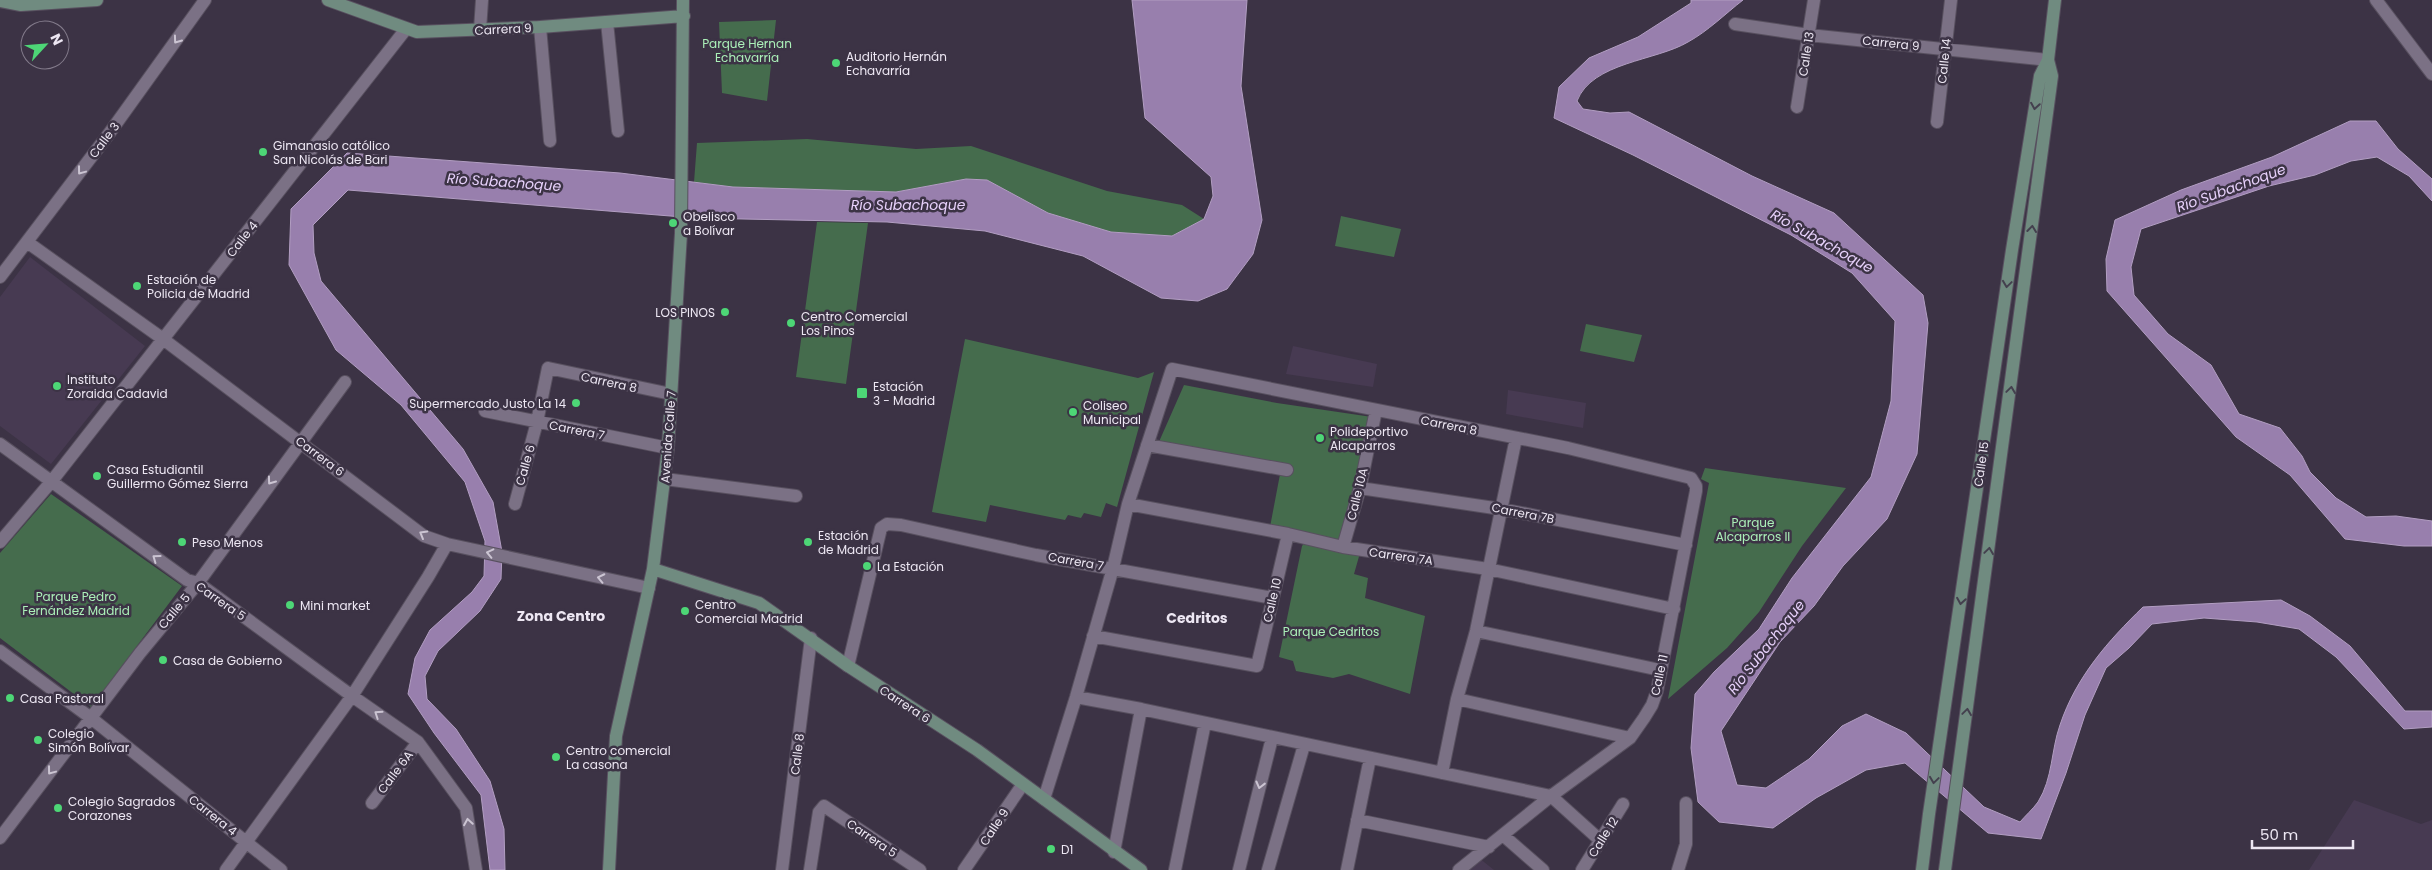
<svg xmlns="http://www.w3.org/2000/svg" width="2432" height="870" viewBox="0 0 2432 870" font-family="Poppins,sans-serif">
<style>
.built{fill:#473a52}
.green{fill:#456c4d}
.water{fill:#987fad;stroke:#b29ec2}
.lines{fill:none;stroke-linecap:round;stroke-linejoin:round}
.street-casing{stroke:#58505f;stroke-width:14}
.secondary-casing{stroke:#58505f;stroke-width:14}
.street{stroke:#7b7185;stroke-width:12}
.secondary{stroke:#708b80;stroke-width:12}
.oneway{stroke:#cbc4d2}
.oneway2{stroke:#44404e}
.poi-dot{fill:#4dd676;stroke:#3c3345;stroke-width:2}
.labels{text-anchor:middle;dominant-baseline:central;stroke-width:5;stroke-linejoin:round;paint-order:stroke}
.street-label{font-size:12px;fill:#ede7f3;stroke:#3c3345}
.park-label{font-size:12px;fill:#abf0b8;stroke:#3c3345}
.poi-label{font-size:12px;fill:#ede7f3;stroke:#3c3345;text-anchor:start}
.water-label{font-size:14px;font-style:italic;fill:#e7d1fb;stroke:#3c3345}
.neighbourhood-label{font-size:14px;font-weight:bold;fill:#ede7f3;stroke:#3c3345}
</style>
<rect width="100%" height="100%" fill="#3c3345"/>
<path class="built" d="M30 257 145 346 51 464 0 426V297Z
M1293 346 1377 364 1373 387 1286 374Z
M1508 390 1586 403 1583 428 1506 414Z
M2354 800 2421 824 2432 820V870H2309Z
M1479 858 1494 870H1464Z"/>
<path class="green" d="M776 20 767 101 722 93 719 22Z
M807 139 916 149 971 146 1107 191 1182 205 1204 219 1172 236 1111 232 1048 213 987 180 966 179 896 192 733 187 694 182 697 143Z
M1341 216 1401 229 1394 257 1335 246Z
M817 222 868 223 846 384 796 377Z
M1586 324 1642 335 1634 362 1580 351Z
M965 339 1138 378 1154 372 1117 507 1106 503 1101 517 1084 513 1081 518 1068 515 1065 520 990 505 986 522 932 512Z
M1184 385 1277 403 1372 417 1342 544 1270 527 1281 469 1158 444Z
M1705 468 1846 488 1802 546 1759 612 1727 648 1668 699 1709 483 1701 479Z
M51 494 182 586 91 707 0 638V553Z
M1306 541 1360 553 1354 574 1368 578 1365 598 1425 616 1410 694 1349 674 1333 678 1296 671 1293 661 1279 657 1302 546Z"/>
<path class="water" d="M1132 0H1247L1241 86 1262 220 1253 254 1227 289 1198 301 1161 298 1083 256 985 231 887 222 695 218 348 190 313 225 314 253 321 281 463 449 493 502 502 552 501 579 480 611 438 651 425 676 427 699 456 729 490 781 504 829 505 870H490L481 795 434 733 408 694 415 658 430 630 472 592 484 576 485 541 465 482 401 405 336 350 289 265 291 209 347 153 620 173 733 187 896 192 966 179 987 180 1048 213 1111 232 1172 236 1204 219 1213 196 1211 177 1145 118Z
M1691 0H1743C1725 14 1708 31 1688 42 1656 61 1592 62 1577 101L1583 109 1610 113 1629 112 1752 176 1834 213 1923 295 1928 323 1917 454 1887 519 1843 566 1814 606 1780 642 1721 731 1737 785 1766 788 1809 759 1842 726 1866 714 1906 733 1984 807 2020 822C2025 816 2033 809 2038 802 2053 778 2051 750 2060 725 2076 677 2108 641 2143 607L2281 600 2310 616 2350 646 2405 711H2432V727L2404 729 2336 657 2299 629 2257 622 2204 618 2152 624 2129 648 2106 668 2085 715 2066 773 2041 839 1988 833 1905 763 1866 770 1816 798 1773 828 1719 822 1698 802 1691 748 1695 694 1714 672 1759 629 1792 578 1871 477 1891 401 1895 321 1852 273 1791 235 1633 155 1554 118 1559 87 1589 58 1638 37 1691 3Z
M2350 121H2376L2398 149 2432 179V201L2409 176 2377 157 2351 161 2315 175 2269 186 2141 229 2131 267 2134 295 2168 334 2211 365 2239 414 2280 428 2302 456 2310 472 2336 498 2366 517 2396 516 2432 521V546H2404L2345 539 2290 475 2236 437 2107 291 2106 259 2115 220 2181 190 2272 157Z"/>
<g class="lines">
<defs>
<path id="street" d="M2376 0 2432 74
M607 22 618 131
M1735 24 1809 35 2048 60
M540 27 550 141
M480 30 482 0
M1797 107 1814 0
M1937 122 1951 0
M27 242 163 339 424 536 447 544 649 588
M0 277 108 135 205 0
M485 411 668 448
M0 444 187 580 198 583 352 696 418 742 466 808 476 870
M1147 445 1287 470
M665 479 796 496
M1360 488 1501 509 1686 545
M515 504 537 422 548 368 671 394
M1128 504 1288 534 1343 547 1488 569 1674 609
M0 542 51 482 406 29
M1343 547 1360 488 1376 410
M1476 631 1660 670
M1093 636 1257 666 1288 534
M0 651 91 718 281 870
M848 666 881 528 887 524 901 525 1036 555 1273 598
M1076 697 1141 709 1551 796 1601 841
M1457 699 1630 738
M1442 773 1457 699 1476 631 1516 438
M1044 799 1076 697 1113 568 1128 504 1172 369 1568 448 1691 478 1696 486V491L1657 691 1652 705 1644 718 1630 738 1551 796 1459 870
M372 803 418 742
M1357 820 1489 847
M1504 836 1543 870
M0 838 140 653 198 583 345 382
M1114 852 1141 709
M226 870 352 696 428 577 447 544
M782 870 811 638
M810 870 819 812 824 806 920 870
M964 870 1023 784
M1175 870 1205 723
M1239 870 1272 738
M1268 870 1304 745
M1347 870 1370 758
M1582 870 1623 804
M1678 870 1686 844V803"/>
<path id="secondary" d="M328 0 417 32 540 27 684 16
M0 1 21 5 97 0
M653 569 759 603 848 666 977 750 1141 870
M609 870 616 736 653 569 668 448 681 233 683 0
M1922 870 1929 814 2012 250 2040 76 2048 60
M1945 870 2052 76 2048 60 2055 0"/>
</defs>
<use href="#street" class="street-casing"/>
<use href="#secondary" class="secondary-casing"/>
<use href="#street" class="street"/>
<use href="#secondary" class="secondary"/>
</g>
<defs><path id="oneway-chevron" d="M-2-3.5L2.5 0L-2 3.5" fill="none" stroke-width="1.6" stroke-linecap="round" stroke-linejoin="round" transform="scale(1.25)"/></defs>
<g class="oneway">
<use href="#oneway-chevron" transform="translate(177 40) rotate(126)"/>
<use href="#oneway-chevron" transform="translate(81 171) rotate(127)"/>
<use href="#oneway-chevron" transform="translate(271 481) rotate(126)"/>
<use href="#oneway-chevron" transform="translate(423 534) rotate(-150)"/>
<use href="#oneway-chevron" transform="translate(490 553) rotate(-167)"/>
<use href="#oneway-chevron" transform="translate(156 558) rotate(-144)"/>
<use href="#oneway-chevron" transform="translate(601 578) rotate(-168)"/>
<use href="#oneway-chevron" transform="translate(378 714) rotate(-146)"/>
<use href="#oneway-chevron" transform="translate(51 771) rotate(127)"/>
<use href="#oneway-chevron" transform="translate(1260 785) rotate(104)"/>
<use href="#oneway-chevron" transform="translate(468 822) rotate(-99)"/>
</g>
<g class="oneway2">
<use href="#oneway-chevron" transform="translate(2035 106) rotate(99)"/>
<use href="#oneway-chevron" transform="translate(2032 229) rotate(-83)"/>
<use href="#oneway-chevron" transform="translate(2007 284) rotate(98)"/>
<use href="#oneway-chevron" transform="translate(2011 390) rotate(-82)"/>
<use href="#oneway-chevron" transform="translate(1989 551) rotate(-82)"/>
<use href="#oneway-chevron" transform="translate(1961 601) rotate(99)"/>
<use href="#oneway-chevron" transform="translate(1967 712) rotate(-82)"/>
<use href="#oneway-chevron" transform="translate(1934 780) rotate(98)"/>
</g>
<g class="poi-dot">
<circle cx="836" cy="63" r="5"/>
<circle cx="263" cy="152" r="5"/>
<circle cx="673" cy="223" r="5"/>
<circle cx="137" cy="286" r="5"/>
<circle cx="725" cy="312" r="5"/>
<circle cx="791" cy="323" r="5"/>
<circle cx="57" cy="386" r="5"/>
<rect x="856" y="387" width="12" height="12" rx="2.5"/>
<circle cx="576" cy="403" r="5"/>
<circle cx="1073" cy="412" r="5"/>
<circle cx="1320" cy="438" r="5"/>
<circle cx="97" cy="476" r="5"/>
<circle cx="182" cy="542" r="5"/>
<circle cx="808" cy="542" r="5"/>
<circle cx="867" cy="566" r="5"/>
<circle cx="290" cy="605" r="5"/>
<circle cx="685" cy="611" r="5"/>
<circle cx="163" cy="660" r="5"/>
<circle cx="10" cy="698" r="5"/>
<circle cx="38" cy="740" r="5"/>
<circle cx="556" cy="757" r="5"/>
<circle cx="58" cy="808" r="5"/>
<circle cx="1051" cy="849" r="5"/>
</g>
<g class="labels">
<g class="street-label">
<text transform="translate(503 29) rotate(-3)">Carrera 9</text>
<text transform="translate(1891 43) rotate(6)">Carrera 9</text>
<text transform="translate(1806 54) rotate(-81)">Calle 13</text>
<text transform="translate(1944 61) rotate(-84)">Calle 14</text>
<text transform="translate(104 140) rotate(-53)">Calle 3</text>
<text transform="translate(242 239) rotate(-52)">Calle 4</text>
<text transform="translate(609 382) rotate(12)">Carrera 8</text>
<text transform="translate(1449 425) rotate(11)">Carrera 8</text>
<text transform="translate(577 430) rotate(11)">Carrera 7</text>
<text transform="translate(668 437) rotate(-86)">Avenida Calle 7</text>
<text transform="translate(320 456) rotate(37)">Carrera 6</text>
<text transform="translate(1981 464) rotate(-82)">Calle 15</text>
<text transform="translate(525 465) rotate(-74)">Calle 6</text>
<text transform="translate(1357 494) rotate(-76)">Calle 10A</text>
<text transform="translate(1523 513) rotate(11)">Carrera 7B</text>
<text transform="translate(1401 556) rotate(8)">Carrera 7A</text>
<text transform="translate(1076 561) rotate(10)">Carrera 7</text>
<text transform="translate(1272 600) rotate(-77)">Calle 10</text>
<text transform="translate(221 601) rotate(35)">Carrera 5</text>
<text transform="translate(174 611) rotate(-50)">Calle 5</text>
<text transform="translate(1659 675) rotate(-78)">Calle 11</text>
<text transform="translate(905 704) rotate(33)">Carrera 6</text>
<text transform="translate(797 754) rotate(-83)">Calle 8</text>
<text transform="translate(395 772) rotate(-53)">Calle 6A</text>
<text transform="translate(213 815) rotate(38)">Carrera 4</text>
<text transform="translate(994 827) rotate(-56)">Calle 9</text>
<text transform="translate(1603 837) rotate(-58)">Calle 12</text>
<text transform="translate(872 838) rotate(34)">Carrera 5</text>
</g>
<g class="park-label">
<text x="747" y="43">Parque Hernan<tspan x="747" dy="14">Echavarría</tspan></text>
<text x="1753" y="522">Parque<tspan x="1753" dy="14">Alcaparros II</tspan></text>
<text x="76" y="596">Parque Pedro<tspan x="76" dy="14">Fernández Madrid</tspan></text>
<text x="1331" y="631">Parque Cedritos</text>
</g>
<g class="poi-label">
<text x="846" y="56">Auditorio Hernán<tspan x="846" dy="14">Echavarría</tspan></text>
<text x="273" y="145">Gimanasio católico<tspan x="273" dy="14">San Nicolás de Bari</tspan></text>
<text x="683" y="216">Obelisco<tspan x="683" dy="14">a Bolívar</tspan></text>
<text x="147" y="279">Estación de<tspan x="147" dy="14">Policia de Madrid</tspan></text>
<text x="715" y="312" text-anchor="end">LOS PINOS</text>
<text x="801" y="316">Centro Comercial<tspan x="801" dy="14">Los Pinos</tspan></text>
<text x="67" y="379">Instituto<tspan x="67" dy="14">Zoraida Cadavid</tspan></text>
<text x="873" y="386">Estación<tspan x="873" dy="14">3 - Madrid</tspan></text>
<text x="566" y="403" text-anchor="end">Supermercado Justo La 14</text>
<text x="1083" y="405">Coliseo<tspan x="1083" dy="14">Municipal</tspan></text>
<text x="1330" y="431">Polideportivo<tspan x="1330" dy="14">Alcaparros</tspan></text>
<text x="107" y="469">Casa Estudiantil<tspan x="107" dy="14">Guillermo Gómez Sierra</tspan></text>
<text x="818" y="535">Estación<tspan x="818" dy="14">de Madrid</tspan></text>
<text x="192" y="542">Peso Menos</text>
<text x="877" y="566">La Estación</text>
<text x="695" y="604">Centro<tspan x="695" dy="14">Comercial Madrid</tspan></text>
<text x="300" y="605">Mini market</text>
<text x="173" y="660">Casa de Gobierno</text>
<text x="20" y="698">Casa Pastoral</text>
<text x="48" y="733">Colegio<tspan x="48" dy="14">Simón Bolívar</tspan></text>
<text x="566" y="750">Centro comercial<tspan x="566" dy="14">La casona</tspan></text>
<text x="68" y="801">Colegio Sagrados<tspan x="68" dy="14">Corazones</tspan></text>
<text x="1061" y="849">D1</text>
</g>
<g class="water-label">
<text transform="translate(504 182) rotate(4)">Río Subachoque</text>
<text transform="translate(2231 188) rotate(-20)">Río Subachoque</text>
<text x="908" y="205">Río Subachoque</text>
<text transform="translate(1822 241) rotate(29)">Río Subachoque</text>
<text transform="translate(1766 647) rotate(-52)">Río Subachoque</text>
</g>
<g class="neighbourhood-label">
<text x="561" y="616">Zona Centro</text>
<text x="1197" y="618">Cedritos</text>
</g>
</g>
<g transform="translate(45 45) rotate(64)"><circle r="24" fill="#3c3345" stroke="#837b8b"/>
<path d="M0-4L9 19L0 12L-9 19Z" fill="#4dd676"/>
<text y="-8" font-size="14" font-weight="bold" text-anchor="middle" fill="#ede7f3">N</text>
</g>
<path d="M2252 840v8h101v-8" fill="none" stroke="#ede7f3" stroke-width="2.5"/>
<text x="2260" y="840" font-size="15" fill="#ede7f3" stroke="#3c3345" stroke-width="4" paint-order="stroke">50 m</text>
</svg>
